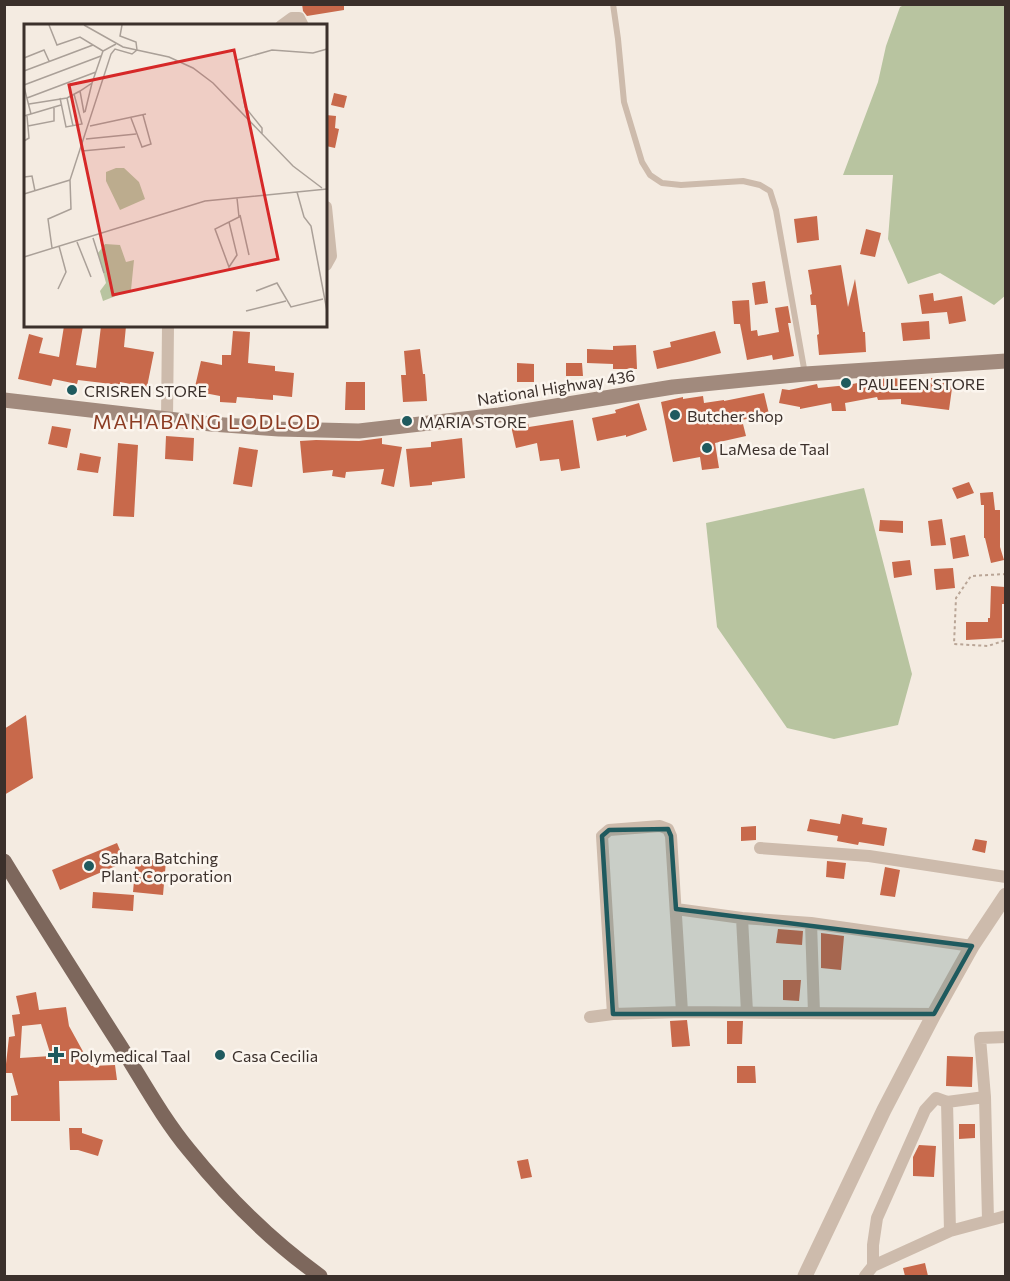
<svg xmlns="http://www.w3.org/2000/svg" width="1010" height="1281" viewBox="0 0 1010 1281" font-family="Commissioner,sans-serif">
<style>
.green{fill:#b8c4a0}
.building{fill:#c8694b;fill-rule:evenodd}
.lines{fill:none;stroke-linecap:round;stroke-linejoin:round}
.path{stroke:#b9a596;stroke-width:2;stroke-dasharray:3 3;stroke-linecap:butt}
.service{stroke:#cdbbac;stroke-width:6}
.minor{stroke:#cdbbac;stroke-width:12}
.tertiary{stroke:#cdbbac;stroke-width:15}
.secondary{stroke:#a18a7d;stroke-width:15}
.primary{stroke:#7d675c;stroke-width:15}
.marked{fill:#1f5a5e;fill-opacity:0.2;stroke:#1f5a5e;stroke-width:4.5;stroke-linejoin:round}
.poi-dot{fill:#1f5a5e;stroke:#fbf5ee;stroke-width:2}
.labels{text-anchor:middle;dominant-baseline:central;stroke-width:5;stroke-linejoin:round;paint-order:stroke}
.poi-label{font-size:16px;fill:#3b302b;stroke:#fbf5ee;text-anchor:start}
.street-label{font-size:16px;fill:#3b302b;stroke:#fbf5ee}
.quarter-label{font-size:20px;letter-spacing:1.5px;fill:#8c3b22;stroke:#fbf5ee}
.inset-road{fill:none;stroke:#aaa098;stroke-width:1.5}
.view{fill:#d62828;fill-opacity:0.15;stroke:#d62828;stroke-width:3}
.inset-edge{fill:none;stroke:#3b302b;stroke-width:3}
</style>
<rect width="100%" height="100%" fill="#f4ebe1"/>
<path class="green" d="M906 4 1005 5 1006 295 994 305 940 273 908 284 888 239 893 175H843L878 82 886 46 900 7Z
M864 488 912 674 898 725 834 739 787 728 717 627 706 523Z"/>
<path class="building" d="M302 4H344V10L307 16 303 11Z
M334 93 347 96 344 108 331 105Z
M326 115 336 116 335 128 339 129 335 148 326 146Z
M817 216 819 240 797 243 794 219Z
M866 229 881 233 875 257 860 254Z
M841 265 848 307 855 279 863 332H865L866 352 819 355 817 335 819 334 816 305H811L810 295 812 294 808 270Z
M765 281 768 303 755 305 752 283Z
M933 293 934 301 962 296 966 321 949 324 947 312 922 314 919 295Z
M749 300 751 331 757 330 758 336 779 332 775 308 788 306 791 323H788L794 356 773 360 772 355 747 360 740 324H734L732 301Z
M929 321 930 339 903 341 901 323Z
M64 326H83L76 365 96 368 101 326H126L124 347 154 352 147 387 120 382V385L78 380 77 384 53 379 51 386 18 379 29 334 43 338 39 353 59 357Z
M233 331 250 332 248 363 275 366V371L294 373 292 397 273 395V400L237 397 236 403 220 402V396L194 391 201 361 222 365V355H231Z
M715 331 721 353 692 361 657 369 653 351 671 347 670 342Z
M636 345 637 369H613V364L587 363V349L613 350V346Z
M420 349 423 374H425L427 401 403 402 401 375H406L404 351Z
M517 363 534 364V382H517Z
M566 363H582L583 376H566Z
M893 378 931 383V378L953 381 949 410 901 404V399L878 400 877 397 845 403 846 411H832L831 403 800 409V407L779 403 782 389 789 390 817 384 818 388 848 385 876 379Z
M346 382H365V410H345Z
M764 393 769 414 742 420 746 436 715 443 719 468 702 470 700 457 673 462 661 402 683 397V399L703 396 704 403 724 400V401Z
M639 403 647 430 626 437V435L597 441 592 418 616 413 615 410Z
M573 420 580 468 561 471 559 459 540 461 537 443 516 448 511 426 528 423 529 427Z
M52 426 71 429 67 448 48 444Z
M166 436 194 438 193 461 165 459Z
M382 438V444L402 447 394 487 381 484 384 469 346 472 345 478 332 476 333 470 303 473 300 441 316 440 359 441Z
M462 438 465 478 432 482V485L410 487 406 449 431 447V442Z
M118 443 138 445 134 517 113 516Z
M239 447 258 450 252 487 233 484Z
M80 453 101 457 98 473 77 470Z
M969 482 974 493 957 499 952 488Z
M993 492 995 510H1000V547L1004 560 991 563 985 538H984V505H981L980 493Z
M942 519 946 545 931 546 928 521Z
M880 520 903 521V533L879 531Z
M965 535 969 556 953 559 950 538Z
M910 560 912 575 894 578 892 562Z
M953 568 955 588 936 590 934 569Z
M991 586 1005 587V604H1002V638L966 640V622H988V618H990Z
M26 715 33 778 4 795V729Z
M842 814 863 818 862 824 887 828 884 846 859 842 858 845 837 841 838 836 807 831 810 819 840 824Z
M756 826V840L741 841V827Z
M975 839 987 841 985 853 972 850Z
M117 843 125 862 60 890 52 870Z
M136 859 166 861 163 895 133 892Z
M827 861 846 863 844 879 826 877Z
M885 867 900 870 895 897 880 895Z
M93 892 134 895 133 911 92 908Z
M778 929 803 931 802 945 776 943Z
M821 933 844 936 841 970 821 968Z
M783 980H801L799 1001 783 1000Z
M36 992 39 1010 66 1007 69 1026 91 1066 115 1065 117 1080 59 1081 60 1121H11V1096L18 1095 12 1073H5L9 1037 15 1036 12 1015 20 1014 16 996ZM41 1024 51 1056 20 1058 22 1026Z
M687 1020 690 1046 672 1047 670 1021Z
M727 1021H743L742 1044H727Z
M947 1056 973 1057 972 1087 946 1086Z
M737 1066H755L756 1083H737Z
M959 1124H975V1138L959 1139Z
M69 1128H82V1133L103 1140 98 1156 78 1150H70Z
M919 1145 936 1146 934 1177 913 1176V1157Z
M528 1159 532 1177 521 1179 517 1161Z
M925 1263 928 1276H905L903 1268Z"/>
<g class="lines">
<path class="path" d="M1006 574 971 576 956 598 954 644 988 646 1006 640"/>
<path class="service" d="M613 4 618 39 624 102 642 162 650 175 662 183 681 185 743 181 760 185 770 191 776 210 805 374"/>
<path class="minor" d="M281 26 292 18H299L303 26
M326 207 331 256 326 265
M167 419 168 326
M760 848 869 856 1006 877
M676 909 742 918 811 923 972 946
M742 918 747 1012
M811 923 814 1013
M613 1014 602 836 609 830 660 826 668 829 671 836 682 1012
M590 1017 613 1014 682 1012 934 1014
M988 1220 985 1097 980 1038 1006 1037
M950 1231 947 1102 985 1097
M873 1266V1245L877 1218 925 1110 936 1098 947 1102
M865 1276 873 1266 950 1231 1006 1216"/>
<path class="tertiary" d="M805 1276 884 1110 934 1014 972 946 1006 895"/>
<path class="secondary" d="M4 400 211 424 279 429 359 431 499 415 673 387 805 374 1006 361"/>
<path class="primary" d="M4 861C40 920 77 978 114 1036 139 1074 160 1115 189 1150 227 1197 271 1241 320 1276"/>
</g>
<path class="marked" d="M668 829 671 836 676 909 972 946 934 1014H613L602 836 609 830Z"/>
<g class="poi-dot">
<circle cx="846" cy="383" r="6"/>
<circle cx="72" cy="390" r="6"/>
<circle cx="675" cy="415" r="6"/>
<circle cx="407" cy="421" r="6"/>
<circle cx="707" cy="448" r="6"/>
<circle cx="89" cy="866" r="6"/>
<path d="M53 1046h6v6h6v6h-6v6h-6v-6h-6v-6h6z"/>
<circle cx="220" cy="1055" r="6"/>
</g>
<g class="labels">
<g class="poi-label">
<text x="858" y="383">PAULEEN STORE</text>
<text x="84" y="390">CRISREN STORE</text>
<text x="687" y="415">Butcher shop</text>
<text x="419" y="421">MARIA STORE</text>
<text x="719" y="448">LaMesa de Taal</text>
<text x="101" y="857">Sahara Batching<tspan x="101" dy="18">Plant Corporation</tspan></text>
<text x="70" y="1055">Polymedical Taal</text>
<text x="232" y="1055">Casa Cecilia</text>
</g>
<g class="street-label">
<text transform="translate(556 387) rotate(-9)">National Highway 436</text>
</g>
<g class="quarter-label">
<text x="207" y="421">MAHABANG LODLOD</text>
</g>
</g>
<g transform="translate(24 24)">
<rect width="303" height="303" fill="#f4ebe1"/>
<path d="M92 144H100L115 158 121 175 96 186 82 157V148ZM81 220 96 221 102 238 110 236 107 266 79 277 76 267 82 259 74 229Z" fill="#b8c4a0"/>
<path class="inset-road" d="M25 1 33 21 56 13 79 27M60 1 99 23 145 33 169 44 189 59 269 142 298 164M0 34 20 26 25 37M0 47 69 21M0 61 77 32M0 63 7 90M56 67 60 89M3 74 72 48M36 74 42 103 58 100 50 70M43 74 49 102M5 80 43 74 56 67 68 59 79 27 92 20M61 88 68 59M0 92 37 81M107 94 118 123 127 120 119 91M4 102 30 97V84M66 102 122 90M238 110V104L221 83 213 36 248 26 289 29 303 25M62 115 112 110M0 117 5 114 3 92M58 127 101 123M0 153 8 152 11 167M273 168 280 193 287 202 303 287M0 170 46 156M216 191 225 231M205 198 213 231 205 243 191 205 215 193 213 174M69 214 80 249M53 218 67 253M28 224 24 195 47 185 46 156 87 30 91 25 108 30 113 26 112 18 96 12 98 1M0 233 181 177 303 165M34 265 42 248 35 222M232 267 253 259 267 283 299 275M222 287 262 277"/>
<path class="view" d="M210 26 254 235 89 271 45 61Z"/>
<rect width="303" height="303" class="inset-edge"/>
</g>
<rect width="1010" height="1281" fill="none" stroke="#3b302b" stroke-width="12"/>
</svg>
